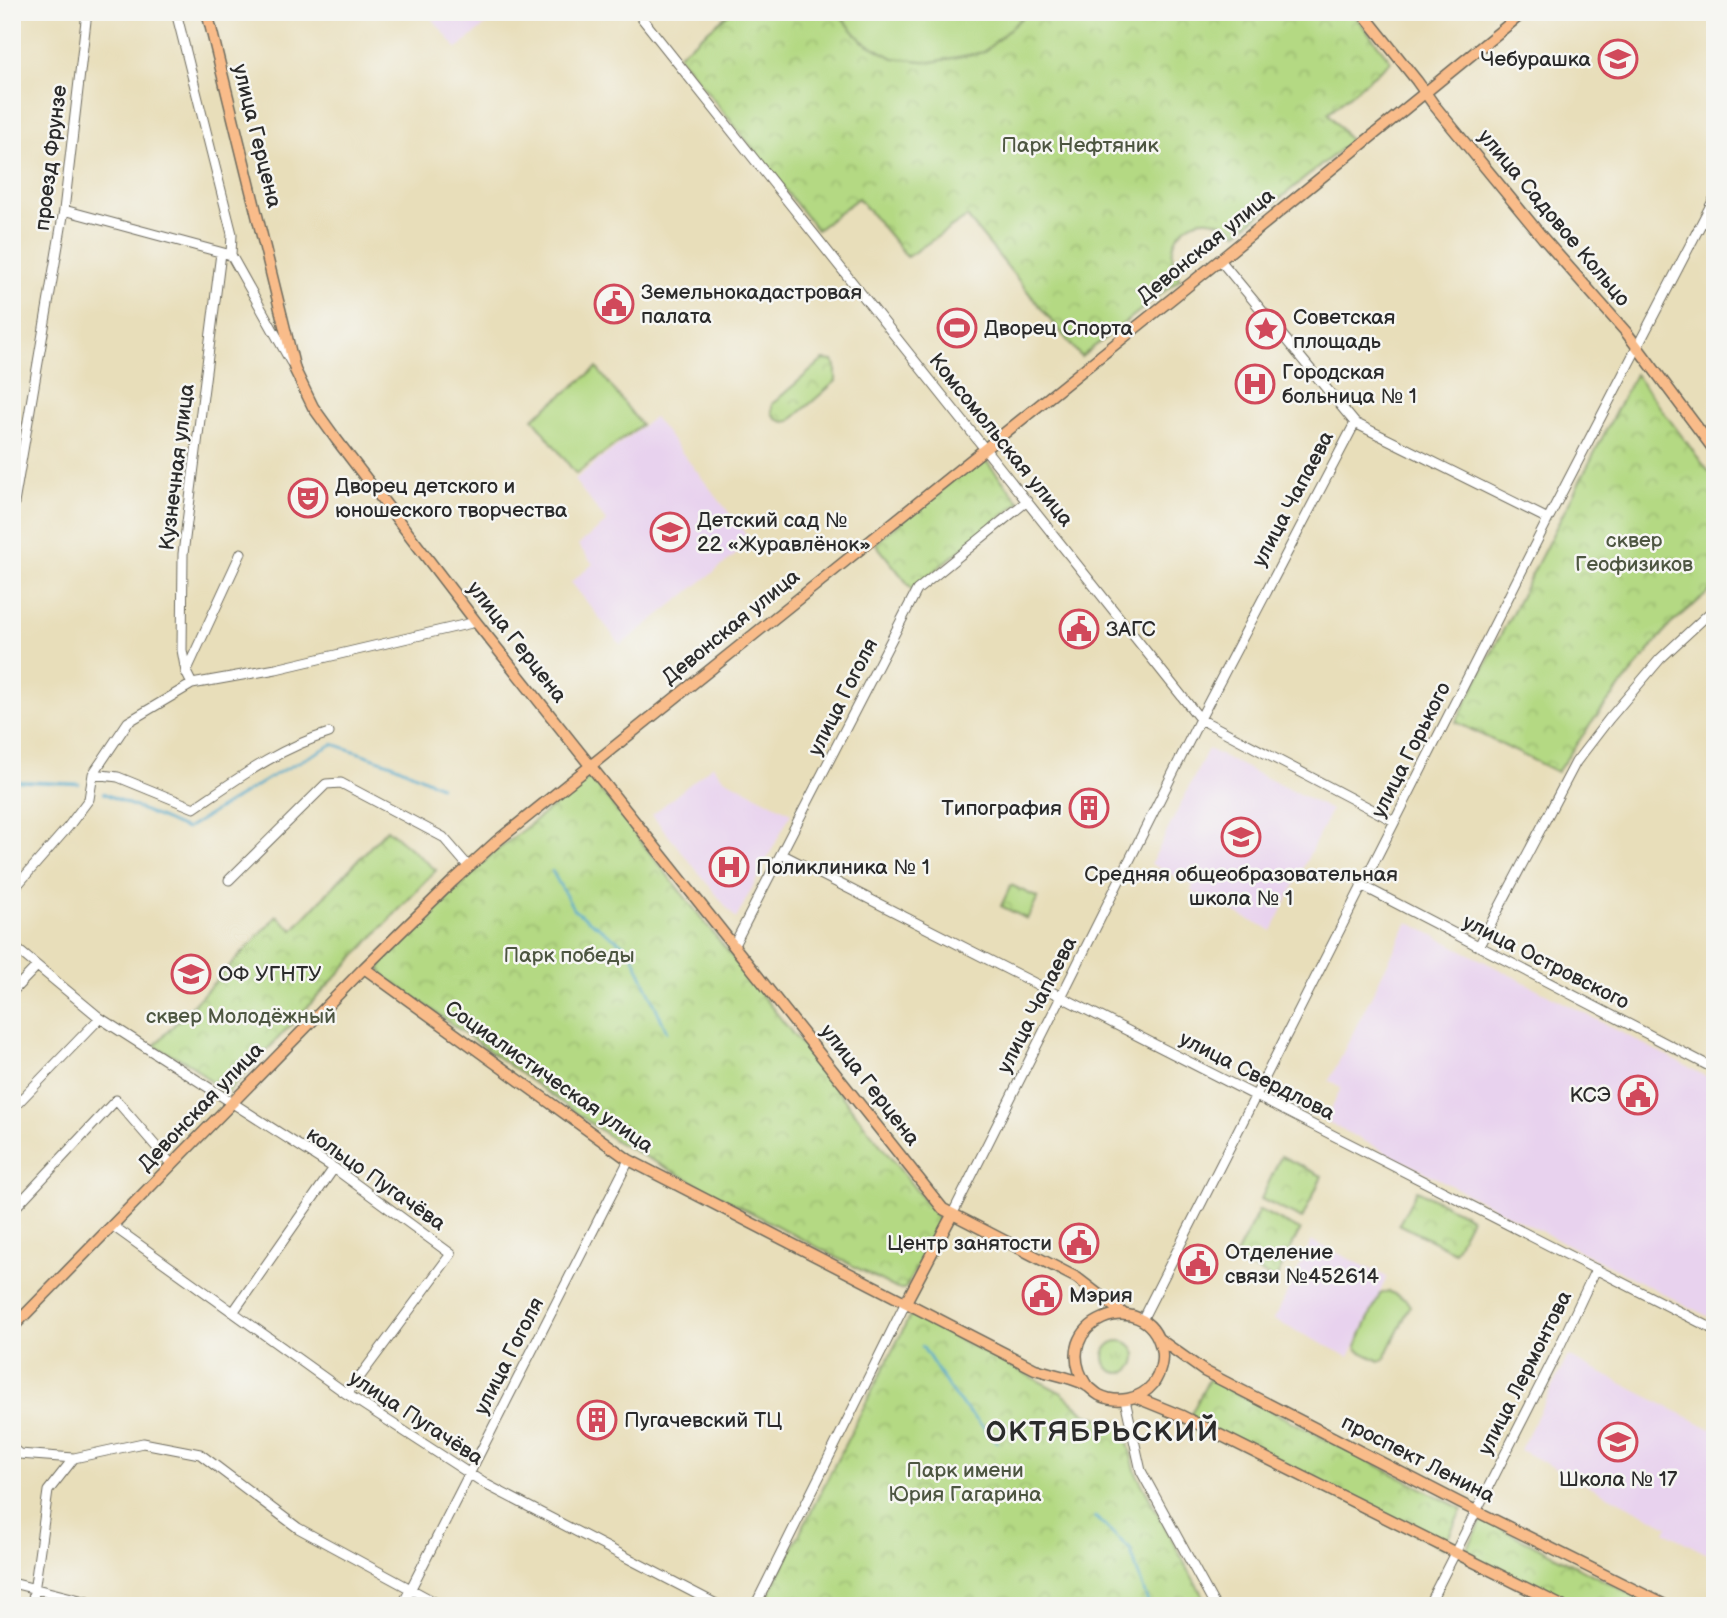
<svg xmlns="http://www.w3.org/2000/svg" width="1727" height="1618" viewBox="0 0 1727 1618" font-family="'Balsamiq Sans',sans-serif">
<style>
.built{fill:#e8d2ee}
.grass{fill:url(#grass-tufts);stroke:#708257;stroke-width:2}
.park{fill:url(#park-crowns);stroke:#708257;stroke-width:2}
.pitch{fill:#b4d983;stroke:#708257;stroke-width:2}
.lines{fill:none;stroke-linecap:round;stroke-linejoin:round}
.stream{stroke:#4ba6c9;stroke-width:2.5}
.minor-casing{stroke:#6d6a5d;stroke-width:11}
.major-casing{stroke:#6d6a5d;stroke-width:13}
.minor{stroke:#fff;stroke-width:9}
.major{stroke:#f9bc8a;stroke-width:10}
.labels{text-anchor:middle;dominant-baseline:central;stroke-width:5;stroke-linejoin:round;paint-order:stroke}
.poi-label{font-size:21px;fill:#2b2b2b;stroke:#f6f6f2;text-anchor:start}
.street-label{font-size:21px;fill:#2b2b2b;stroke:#f6f6f2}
.park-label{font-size:21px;fill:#4d5641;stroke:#f6f6f2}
.district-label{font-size:28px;font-weight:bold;letter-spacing:2px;fill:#2b2b2b;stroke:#f6f6f2}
</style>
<defs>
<pattern id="grass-tufts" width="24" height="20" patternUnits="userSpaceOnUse" patternTransform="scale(1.75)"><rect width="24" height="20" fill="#b4d983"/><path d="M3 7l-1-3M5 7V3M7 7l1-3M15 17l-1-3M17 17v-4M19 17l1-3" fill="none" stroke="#9bba71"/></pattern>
<pattern id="park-crowns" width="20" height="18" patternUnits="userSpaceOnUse" patternTransform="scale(1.75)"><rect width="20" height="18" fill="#b4d983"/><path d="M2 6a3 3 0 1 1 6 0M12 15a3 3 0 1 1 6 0" fill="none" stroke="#9bba71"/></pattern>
</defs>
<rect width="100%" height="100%" fill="#f6f6f2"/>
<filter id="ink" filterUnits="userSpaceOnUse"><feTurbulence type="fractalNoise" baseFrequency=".0143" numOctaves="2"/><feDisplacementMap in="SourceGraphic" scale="14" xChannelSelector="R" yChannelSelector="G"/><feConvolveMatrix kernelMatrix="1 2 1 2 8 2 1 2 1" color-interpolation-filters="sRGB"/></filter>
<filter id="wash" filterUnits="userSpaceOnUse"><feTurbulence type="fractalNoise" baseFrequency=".00686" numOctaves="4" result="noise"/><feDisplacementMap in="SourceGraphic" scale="28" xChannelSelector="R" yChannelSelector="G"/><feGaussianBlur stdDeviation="1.57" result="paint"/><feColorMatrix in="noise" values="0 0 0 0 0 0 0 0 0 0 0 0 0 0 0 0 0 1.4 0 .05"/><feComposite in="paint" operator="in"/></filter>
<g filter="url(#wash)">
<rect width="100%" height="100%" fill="#e8deba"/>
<path class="built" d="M427 12H501L457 49Z
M654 417 752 542 621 645 571 582 593 564 578 545 607 522 574 480Z
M1208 749 1331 810 1272 931 1191 891 1193 885 1151 864Z
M713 765 722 777 791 813 736 919 652 815Z
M1408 922 1715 1081V1320L1325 1121 1341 1088 1329 1081Z
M1312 1241 1387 1277 1349 1357 1274 1320Z
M1568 1356 1715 1431V1558L1665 1532 1668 1526 1520 1450Z"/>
<path class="grass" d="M1104 1357a16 16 0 1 1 32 0a16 16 0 1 1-32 0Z"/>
<path class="park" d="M731 12H1352L1391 61 1328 113 1351 141 1237 233C1201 199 1154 237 1180 279L1081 357 967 217 907 257 858 198 817 230 678 55Z
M823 360 833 361 836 366V381L790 421 784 422 776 419 772 413V404Z
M1635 374 1715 480V587L1670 625 1595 718 1557 772 1456 722Z
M982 456 1020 502 912 589 875 543Z
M588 779 594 782 935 1214 938 1219 937 1229 905 1289H897L617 1142 383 975 380 968 383 962 491 855Z
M387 829 436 870 225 1095 191 1064 154 1046 277 916 293 930Z
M1011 885 1038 898 1027 919 1001 906Z
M1281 1156 1322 1176 1302 1219 1261 1199Z
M1417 1190 1471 1218 1454 1252 1399 1224Z
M1259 1210 1300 1230 1275 1280 1234 1259Z
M911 1314 1062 1393 1086 1414 1107 1421H1122L1136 1473 1208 1606H763Z
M1209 1379 1462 1509 1443 1548 1189 1418Z
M1483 1519 1654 1606H1561L1463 1557Z"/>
<path class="pitch" d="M837 12H1028L984 52 932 62 893 58 862 41Z
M597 368 641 425 576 474 533 418Z
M1388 1291 1406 1300 1410 1306 1385 1358 1380 1361 1359 1351 1356 1346 1380 1294Z"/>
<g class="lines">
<path class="stream" d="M12 781 79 784
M103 793 186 829 276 774 333 744 392 764 440 786
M552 871 574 910 630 949 667 1032
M922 1346 954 1396 997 1442
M1095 1517 1130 1549 1149 1606"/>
</g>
</g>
<g filter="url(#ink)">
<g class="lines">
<defs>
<path id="minor" d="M176 12 232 234 231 255
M637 12 1200 719 1394 821
M64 210 231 255 291 362
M1220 260 1355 423 1548 519
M12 515 64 210 87 12
M186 672 241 553
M192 684 186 672 182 650 183 554 221 253
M93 774 118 777 194 808C237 779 279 748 329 733
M783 855 1715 1330
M229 880 326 784 341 783 443 837 469 867
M1361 885 1715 1069
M12 891 68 827 89 799 93 774 128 722 192 684 276 669 476 622
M12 945 100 1018 334 1168 451 1254 347 1394
M734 945 917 590 1027 501
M1479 946 1576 762 1609 719 1660 659 1715 608
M12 992 36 967
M12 1109 100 1018
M12 1211 116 1100 172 1165
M952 1215 1200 719 1355 423
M113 1226 347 1394 487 1485 720 1606
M234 1311 334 1168
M1142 1320 1548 519 1715 197
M1125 1400 1141 1471 1215 1606
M12 1448 19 1454 74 1458 143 1443 200 1454 298 1528 442 1606
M12 1583 104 1606
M32 1606 48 1491 74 1458
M402 1606 629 1160
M755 1606 906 1302
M1428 1606 1555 1356 1596 1269"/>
<path id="major" d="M207 12 295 370 313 407 336 439 476 622 943 1209 1077 1278 1125 1315
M1362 12 1417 81 1434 105 1543 238 1626 332 1715 451
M364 968 629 1160 1035 1369C1051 1374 1071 1377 1086 1385 1091 1388 1094 1392 1099 1395 1117 1404 1140 1400 1153 1384 1160 1374 1164 1360 1161 1348 1147 1284 1044 1321 1087 1386
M906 1302 952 1215
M12 1328 364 968 453 881 497 841 1220 260 1524 12
M1159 1339 1204 1371 1458 1502 1667 1606
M1135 1397 1182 1416 1562 1606"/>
</defs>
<use href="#minor" class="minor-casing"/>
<use href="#major" class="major-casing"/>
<use href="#minor" class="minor"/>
<use href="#major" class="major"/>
</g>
</g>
<defs>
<symbol id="school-ring" viewBox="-11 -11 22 22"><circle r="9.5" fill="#f6f6f2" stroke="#d1495b" stroke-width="1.5"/><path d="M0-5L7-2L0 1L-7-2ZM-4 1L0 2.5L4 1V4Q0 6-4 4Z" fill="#d1495b"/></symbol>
<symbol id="civic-ring" viewBox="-11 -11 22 22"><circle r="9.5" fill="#f6f6f2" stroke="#d1495b" stroke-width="1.5"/><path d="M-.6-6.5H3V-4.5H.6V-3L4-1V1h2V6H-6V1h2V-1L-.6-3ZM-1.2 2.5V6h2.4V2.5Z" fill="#d1495b"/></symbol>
<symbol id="stadium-ring" viewBox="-11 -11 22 22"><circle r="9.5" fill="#f6f6f2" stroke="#d1495b" stroke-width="1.5"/><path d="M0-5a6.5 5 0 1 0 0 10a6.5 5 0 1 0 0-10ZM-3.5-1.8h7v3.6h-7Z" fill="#d1495b"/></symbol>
<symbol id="sight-ring" viewBox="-11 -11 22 22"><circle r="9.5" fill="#f6f6f2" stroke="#d1495b" stroke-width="1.5"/><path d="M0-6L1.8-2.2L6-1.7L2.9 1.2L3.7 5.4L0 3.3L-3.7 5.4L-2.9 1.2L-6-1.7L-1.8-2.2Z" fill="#d1495b"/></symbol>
<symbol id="hospital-ring" viewBox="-11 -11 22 22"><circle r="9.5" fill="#f6f6f2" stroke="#d1495b" stroke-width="1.5"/><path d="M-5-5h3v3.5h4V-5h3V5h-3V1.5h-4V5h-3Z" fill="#d1495b"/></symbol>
<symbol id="theatre-ring" viewBox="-11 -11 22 22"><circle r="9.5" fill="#f6f6f2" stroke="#d1495b" stroke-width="1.5"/><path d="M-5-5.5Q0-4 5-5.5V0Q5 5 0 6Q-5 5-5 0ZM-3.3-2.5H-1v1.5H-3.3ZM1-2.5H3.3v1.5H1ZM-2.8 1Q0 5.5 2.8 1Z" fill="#d1495b"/></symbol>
<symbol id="building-ring" viewBox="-11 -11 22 22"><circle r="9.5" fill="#f6f6f2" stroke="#d1495b" stroke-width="1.5"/><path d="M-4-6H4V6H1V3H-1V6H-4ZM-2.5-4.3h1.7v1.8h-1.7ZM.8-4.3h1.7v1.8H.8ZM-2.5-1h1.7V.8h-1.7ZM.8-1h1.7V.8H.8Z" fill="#d1495b"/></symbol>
<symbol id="university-ring" viewBox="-11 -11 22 22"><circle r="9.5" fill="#f6f6f2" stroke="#d1495b" stroke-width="1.5"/><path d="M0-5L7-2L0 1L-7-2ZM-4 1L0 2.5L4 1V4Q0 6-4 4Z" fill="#d1495b"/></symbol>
</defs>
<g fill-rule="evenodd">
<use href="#school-ring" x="1596" y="37" width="44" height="44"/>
<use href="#civic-ring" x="592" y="282" width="44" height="44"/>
<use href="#stadium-ring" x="935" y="306" width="44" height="44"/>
<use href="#sight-ring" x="1244" y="307" width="44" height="44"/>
<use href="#hospital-ring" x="1233" y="362" width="44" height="44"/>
<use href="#theatre-ring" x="286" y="476" width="44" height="44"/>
<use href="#school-ring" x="648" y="510" width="44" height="44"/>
<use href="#civic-ring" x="1057" y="607" width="44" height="44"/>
<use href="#building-ring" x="1067" y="786" width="44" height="44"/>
<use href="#school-ring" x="1219" y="815" width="44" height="44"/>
<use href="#hospital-ring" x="707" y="845" width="44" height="44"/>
<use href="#university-ring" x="169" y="952" width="44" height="44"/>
<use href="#civic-ring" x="1616" y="1073" width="44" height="44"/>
<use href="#civic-ring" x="1057" y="1221" width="44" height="44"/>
<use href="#civic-ring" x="1176" y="1242" width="44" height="44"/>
<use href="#civic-ring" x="1020" y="1273" width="44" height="44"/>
<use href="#building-ring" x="575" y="1398" width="44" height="44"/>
<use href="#school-ring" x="1596" y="1420" width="44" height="44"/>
</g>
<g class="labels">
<g class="poi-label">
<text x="1591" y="59" text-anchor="end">Чебурашка</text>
<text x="641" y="292">Земельнокадастровая<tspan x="641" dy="24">палата</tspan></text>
<text x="1293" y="317">Советская<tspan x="1293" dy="24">площадь</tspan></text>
<text x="984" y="328">Дворец Спорта</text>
<text x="1282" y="372">Городская<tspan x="1282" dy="24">больница № 1</tspan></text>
<text x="335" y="486">Дворец детского и<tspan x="335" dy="24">юношеского творчества</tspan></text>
<text x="697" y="520">Детский сад №<tspan x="697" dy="24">22 «Журавлёнок»</tspan></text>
<text x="1106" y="629">ЗАГС</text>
<text x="1062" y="808" text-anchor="end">Типография</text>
<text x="756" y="867">Поликлиника № 1</text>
<text x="1241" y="874" text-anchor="middle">Средняя общеобразовательная<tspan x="1241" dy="24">школа № 1</tspan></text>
<text x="218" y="974">ОФ УГНТУ</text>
<text x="1611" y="1095" text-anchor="end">КСЭ</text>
<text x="1052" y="1243" text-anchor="end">Центр занятости</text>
<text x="1225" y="1252">Отделение<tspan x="1225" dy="24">связи №452614</tspan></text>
<text x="1069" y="1295">Мэрия</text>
<text x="624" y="1420">Пугачевский ТЦ</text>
<text x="1618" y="1479" text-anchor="middle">Школа № 17</text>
</g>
<g class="street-label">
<text transform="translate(257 136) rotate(76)">улица Герцена</text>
<text transform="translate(51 158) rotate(-83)">проезд Фрунзе</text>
<text transform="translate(1554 218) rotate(50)">улица Садовое Кольцо</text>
<text transform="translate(1206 246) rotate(-39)">Девонская улица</text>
<text transform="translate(1001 440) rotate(51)">Комсомольская улица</text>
<text transform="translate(177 467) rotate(-83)">Кузнечная улица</text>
<text transform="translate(1293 499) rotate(-62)">улица Чапаева</text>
<text transform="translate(731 627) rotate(-39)">Девонская улица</text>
<text transform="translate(517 642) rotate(52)">улица Герцена</text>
<text transform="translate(843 697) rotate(-63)">улица Гоголя</text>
<text transform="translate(1411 750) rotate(-63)">улица Горького</text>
<text transform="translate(1546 962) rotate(27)">улица Островского</text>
<text transform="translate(1037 1005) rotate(-63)">улица Чапаева</text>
<text transform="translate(1257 1076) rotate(27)">улица Свердлова</text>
<text transform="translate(549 1077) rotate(35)">Социалистическая улица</text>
<text transform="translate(870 1085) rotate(52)">улица Герцена</text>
<text transform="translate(201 1107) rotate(-46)">Девонская улица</text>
<text transform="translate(376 1179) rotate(35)">кольцо Пугачёва</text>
<text transform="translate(509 1356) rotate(-63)">улица Гоголя</text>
<text transform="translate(1525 1373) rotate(-63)">улица Лермонтова</text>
<text transform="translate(416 1418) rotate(33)">улица Пугачёва</text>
<text transform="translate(1418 1459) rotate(27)">проспект Ленина</text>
</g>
<g class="park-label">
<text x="1080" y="145">Парк Нефтяник</text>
<text x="1634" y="540">cквер<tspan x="1634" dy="24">Геофизиков</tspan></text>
<text x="569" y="955">Парк победы</text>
<text x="241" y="1016">сквер Молодёжный</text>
<text x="965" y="1470">Парк имени<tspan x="965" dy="24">Юрия Гагарина</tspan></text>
</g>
<g class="district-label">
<text x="1103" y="1432">ОКТЯБРЬСКИЙ</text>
</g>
</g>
<rect width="1727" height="1618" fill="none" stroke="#f6f6f2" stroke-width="42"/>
</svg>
